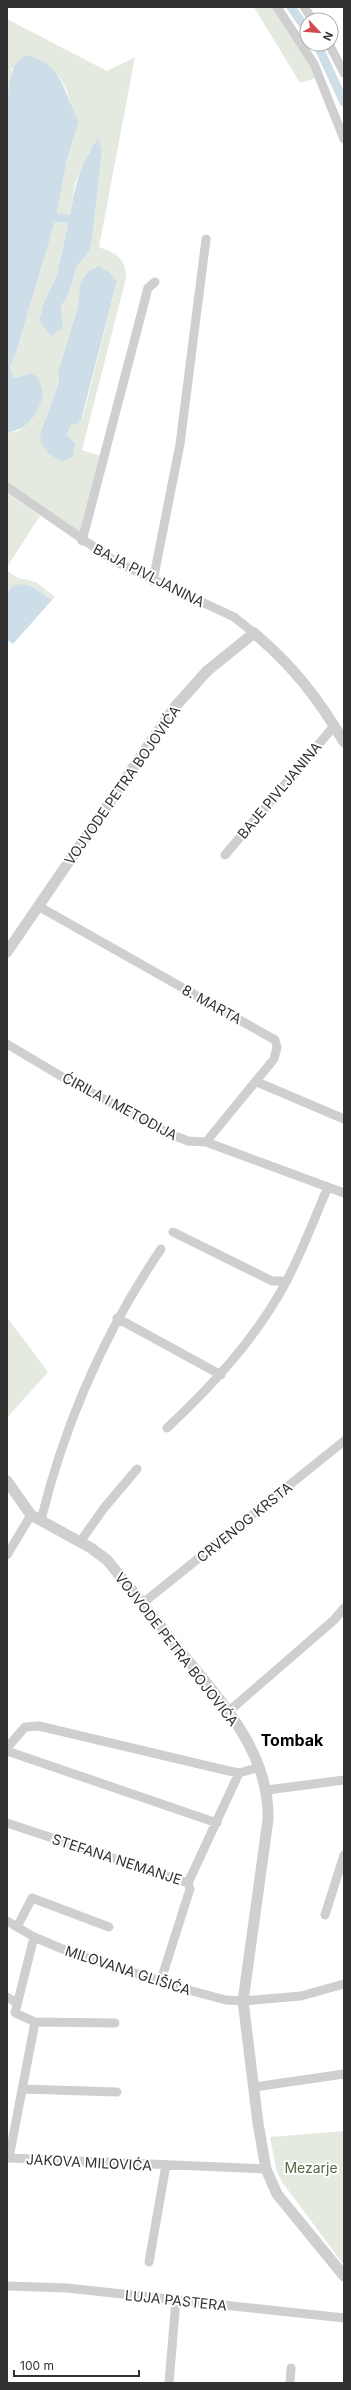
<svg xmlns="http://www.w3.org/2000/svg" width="351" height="2390" viewBox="0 0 351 2390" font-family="Inter,sans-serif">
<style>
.green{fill:#e4eadf;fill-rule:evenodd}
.water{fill:#cedee8}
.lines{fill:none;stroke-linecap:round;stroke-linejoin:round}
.canal{stroke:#cedee8;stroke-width:9}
.minor{stroke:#cfcfcf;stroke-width:9}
.tertiary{stroke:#cfcfcf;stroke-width:11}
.labels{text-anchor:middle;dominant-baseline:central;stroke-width:4;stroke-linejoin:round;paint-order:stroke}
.street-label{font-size:14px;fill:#323232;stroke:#fff}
.park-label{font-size:14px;fill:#546944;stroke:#fff}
.quarter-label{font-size:16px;font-weight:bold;fill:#000;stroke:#fff}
</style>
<rect width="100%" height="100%" fill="#fff"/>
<path class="green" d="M254 7H274L300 45 316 78 300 83Z
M7 19 107 71 135 57 99 247C117 254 126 258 126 278L82 450 101 456 81 534 7 482V433L19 431 31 373 14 378 10 367 16 353 55 222 68 223 57 275 45 300 63 327 61 306 68 296 77 266 89 252 92 240 102 150 89 151 75 183 70 215 57 213 67 159 79 121 71 107 67 91 59 76 49 68H12L7 104ZM117 281 83 417 72 424 66 435 40 440V434L59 382 58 372 78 307 80 283Z
M7 493 40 516 7 567Z
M7 571 18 578 36 582 55 597 52 600 33 587 12 586 7 593Z
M7 1317 48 1372 7 1418Z
M344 2131V2265L282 2182 276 2169 270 2137Z"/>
<path class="water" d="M26 55C66 65 62 93 79 121L67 159 57 213 70 215C75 187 80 162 98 139L102 150 92 240 89 252 77 266 68 296 61 306 63 327 51 336 39 321 45 300 57 275 68 223 55 222 16 353 10 367 14 378 31 373 39 379C40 384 44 393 42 398 37 417 26 429 7 433V104C10 86 8 64 26 55Z
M99 266 108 271 117 281 82 417 78 424H72L66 435 75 443 73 456 63 462C51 456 39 448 40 434L59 382 58 372 78 307 80 283 89 271Z
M21 584 33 587 52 600 13 644 7 640V593L12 586Z"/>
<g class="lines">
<path class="canal" d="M291 7 307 30
M317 44 344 102"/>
<path class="minor" d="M277 7 314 64 344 139
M304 7 313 20
M329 44 344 73
M7 487 116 562 234 617 254 633
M82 541 148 288 155 282
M153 581 180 444 206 239
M225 855 334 726
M38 906 275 1040 277 1047 274 1059 206 1142
M7 1044 64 1078 170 1134 188 1141 206 1142 344 1193
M257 1082 344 1119
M173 1232 272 1281H287
M117 1318 221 1375
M167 1428C213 1385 256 1338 286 1282 302 1252 314 1219 328 1187
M41 1520C65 1422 104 1333 161 1249
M80 1542 104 1508 137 1469
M7 1555 31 1515
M143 1603 344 1441
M229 1711 334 1620 344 1608
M7 1748 25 1727 39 1726 229 1771 239 1773 260 1767
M7 1751 217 1823
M267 1790 344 1780
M7 1823 188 1883 239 1773
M325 1915 344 1855
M7 1921 34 1937 72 1953 192 1991 226 2000 243 2001 301 1996 344 1984
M17 1927 32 1898 109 1927
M34 1937 15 2013 35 2022 9 2158 266 2169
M161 1980 190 1889 188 1883
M7 1997 17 2003
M35 2022 115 2023
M254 2087 344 2074
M22 2089 117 2092
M149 2262 166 2165
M7 2286 67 2288 344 2318
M169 2383 176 2300
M290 2383 291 2368"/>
<path class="tertiary" d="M7 952 174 708 207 671 254 633C293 666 318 698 344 742
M7 1481 31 1515 91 1548 107 1560C132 1590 157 1621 181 1652 221 1701 270 1753 268 1820L243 2001 258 2123 266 2169 277 2194 344 2276"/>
</g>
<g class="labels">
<g class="street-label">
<text transform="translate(149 575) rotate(27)">BAJA PIVLJANINA</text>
<text transform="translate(122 785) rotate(-55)">VOJVODE PETRA BOJOVIĆA</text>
<text transform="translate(279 790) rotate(-50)">BAJE PIVLJANINA</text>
<text transform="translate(212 1004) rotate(29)">8. MARTA</text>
<text transform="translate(120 1106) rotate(28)">ĆIRILA I METODIJA</text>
<text transform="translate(244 1522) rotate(-39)">CRVENOG KRSTA</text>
<text transform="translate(177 1649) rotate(52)">VOJVODE PETRA BOJOVIĆA</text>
<text transform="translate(117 1859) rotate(18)">STEFANA NEMANJE</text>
<text transform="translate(128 1970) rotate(18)">MILOVANA GLIŠIĆA</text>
<text transform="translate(89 2162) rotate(3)">JAKOVA MILOVIĆA</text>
<text transform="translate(176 2300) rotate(6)">LUJA PASTERA</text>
</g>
<g class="park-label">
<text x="311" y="2167">Mezarje</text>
</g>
<g class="quarter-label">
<text x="292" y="1740">Tombak</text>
</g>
</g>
<rect width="351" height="2390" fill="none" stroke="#323232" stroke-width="16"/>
<g transform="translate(319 32) rotate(116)"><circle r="19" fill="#ffffff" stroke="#adadad"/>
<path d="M0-3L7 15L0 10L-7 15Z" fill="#d24a52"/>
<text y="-6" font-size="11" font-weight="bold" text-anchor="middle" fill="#323232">N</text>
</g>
<path d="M14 2370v6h125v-6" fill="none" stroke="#323232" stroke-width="2"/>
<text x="20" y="2370" font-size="12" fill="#323232" stroke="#ffffff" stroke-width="3" paint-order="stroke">100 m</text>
</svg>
